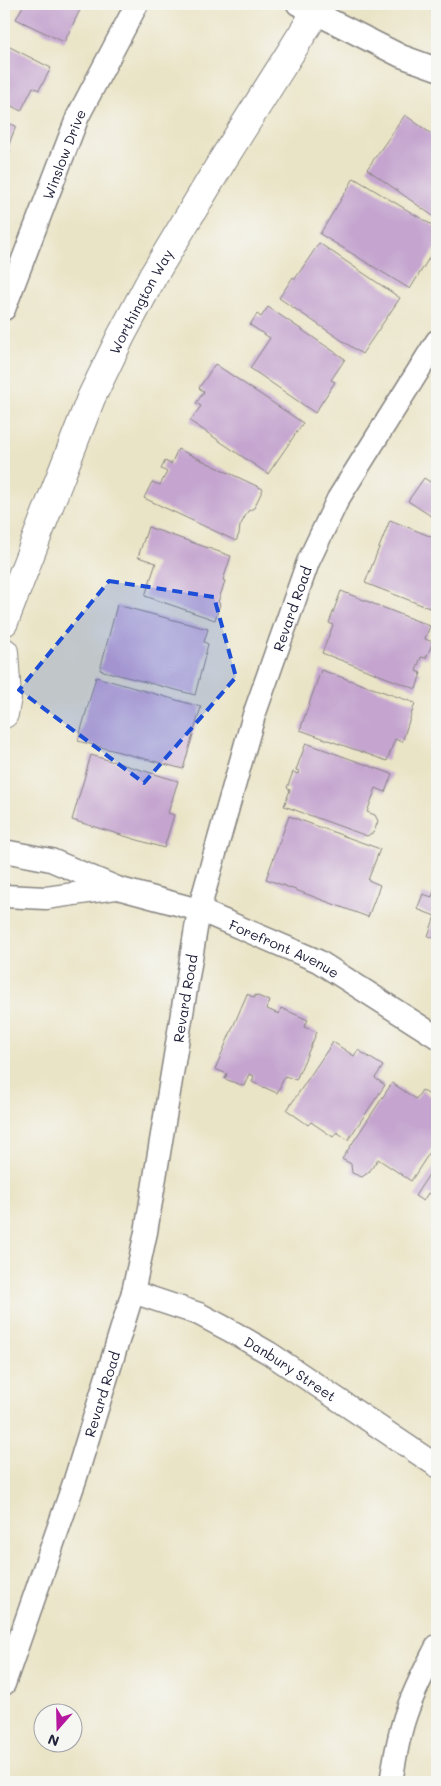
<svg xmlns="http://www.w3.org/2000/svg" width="441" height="1786" viewBox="0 0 441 1786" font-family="Mali,sans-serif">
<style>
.building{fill:#c5a5cf}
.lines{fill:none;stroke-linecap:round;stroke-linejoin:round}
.minor-casing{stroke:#868380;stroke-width:25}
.tertiary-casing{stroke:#868380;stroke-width:30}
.minor{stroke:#fff;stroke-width:22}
.tertiary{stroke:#fff;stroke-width:28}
.marked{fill:#1d4ed8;fill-opacity:0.2;stroke:#1d4ed8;stroke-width:4;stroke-dasharray:10 6;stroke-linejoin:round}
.labels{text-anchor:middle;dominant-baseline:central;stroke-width:5;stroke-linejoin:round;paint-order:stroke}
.street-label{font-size:14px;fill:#22223b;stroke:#f6f6f2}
</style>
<rect width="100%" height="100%" fill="#f6f6f2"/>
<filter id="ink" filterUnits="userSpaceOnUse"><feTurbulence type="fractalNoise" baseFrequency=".02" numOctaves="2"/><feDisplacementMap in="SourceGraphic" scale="10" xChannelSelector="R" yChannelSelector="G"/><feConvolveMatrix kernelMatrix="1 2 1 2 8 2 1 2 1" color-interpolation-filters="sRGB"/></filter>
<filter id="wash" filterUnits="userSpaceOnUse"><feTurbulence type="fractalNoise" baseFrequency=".0096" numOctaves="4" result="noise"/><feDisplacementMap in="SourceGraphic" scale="20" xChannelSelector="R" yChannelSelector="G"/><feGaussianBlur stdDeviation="1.12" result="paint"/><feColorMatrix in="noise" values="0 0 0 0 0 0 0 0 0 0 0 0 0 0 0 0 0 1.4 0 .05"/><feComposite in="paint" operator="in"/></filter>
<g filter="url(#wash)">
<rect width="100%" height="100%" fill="#eae4c6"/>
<g id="blocks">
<path class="building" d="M24 4H83L64 42 16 19Z
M428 4H437V10L427 7Z
M4 44 51 68 39 90 33 87 21 111 4 102Z
M405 115 437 138V219L367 169Z
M4 122 16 126 7 149 10 150 4 167Z
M354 178 437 228V245L410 289 320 234Z
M319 243 400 298 362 354 279 298 293 277 295 279Z
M268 307 345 359 331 380 335 382 315 413 250 368 270 338 250 325 257 314 261 317Z
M215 364 303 423 268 474 190 421 201 406 196 403 204 392 199 388Z
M178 449 263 489 254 508 248 511 240 526 239 534 236 541 144 498 152 482 160 485 167 472 161 469 165 461 171 464Z
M437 464V520L408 501 424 478 430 482 436 473 433 470Z
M390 520 437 539V611L365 583Z
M148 527 231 556 223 580 225 581 218 602 220 604 215 620 145 596 156 563 138 557Z
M341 591 430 626 425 639 433 642 426 658 421 657 416 671 421 673 416 689 322 653 333 625 329 623Z
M117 605 208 629 204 642 208 644 195 695 100 670Z
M321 670 415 703 402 742 395 739 387 761 300 730Z
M96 677 201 707 183 769 78 741Z
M306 743 392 774 385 792 376 788 367 812 375 815 378 821 374 832 367 836 284 806 290 790 287 788 293 772 298 774 299 771 296 770Z
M91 755 178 781 168 813 174 815 164 848 72 820Z
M289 816 380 849 368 880 380 885 368 917 266 879Z
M437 882V939L428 936 435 916 417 909 423 894 432 897Z
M247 994 255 998V995L270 1001 267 1009 279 1014 281 1008 308 1020 304 1027 317 1032 296 1080 285 1076 277 1093 252 1082 254 1076 249 1074 244 1086 225 1079 227 1074 215 1069Z
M333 1042 354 1056 358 1050 383 1066 375 1078 385 1085 348 1140 337 1132 333 1137 311 1122 308 1125 287 1110Z
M392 1083 416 1099 422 1090 437 1100V1141L411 1181 378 1159 369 1172 362 1177 352 1173 351 1164 342 1159Z
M437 1162V1199L428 1193 423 1201 415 1196Z"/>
</g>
</g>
<g filter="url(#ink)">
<use href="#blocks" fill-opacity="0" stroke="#868380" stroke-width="1"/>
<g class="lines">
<defs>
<g id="minor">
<path d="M298 4 401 56 437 69"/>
<path id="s1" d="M4 309 78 116 137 4"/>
<path id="s2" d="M4 851 51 860 117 888 199 910 318 961 437 1037"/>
<path d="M4 896 46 898 116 888"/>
<path id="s3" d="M133 1292 199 1314 231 1331 269 1353 437 1466"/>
<path id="s4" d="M4 1684 75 1480 133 1292 146 1232 199 910 254 715 308 562 338 499 437 341"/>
<path d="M391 1782C395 1759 398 1736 406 1714 414 1690 426 1668 437 1646"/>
</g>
<g id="tertiary">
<path id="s5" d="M4 622 91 398 121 336 153 276 224 158 321 4"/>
<path d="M4 652 7 697 4 714"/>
</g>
</defs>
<use href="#minor" class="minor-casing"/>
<use href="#tertiary" class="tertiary-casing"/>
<use href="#minor" class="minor"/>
<use href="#tertiary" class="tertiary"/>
</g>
</g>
<path class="marked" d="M109 581 214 597 236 677 144 783 19 690Z"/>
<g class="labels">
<g class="street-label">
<text stroke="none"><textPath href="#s1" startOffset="166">Winslow Drive</textPath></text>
<text stroke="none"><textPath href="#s5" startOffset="349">Worthington Way</textPath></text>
<text stroke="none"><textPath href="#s4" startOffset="1116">Revard Road</textPath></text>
<text stroke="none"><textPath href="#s2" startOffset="298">Forefront Avenue</textPath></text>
<text stroke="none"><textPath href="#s4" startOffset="711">Revard Road</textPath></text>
<text stroke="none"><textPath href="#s3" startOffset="176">Danbury Street</textPath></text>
<text stroke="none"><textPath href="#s4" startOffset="306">Revard Road</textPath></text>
</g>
</g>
<rect width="441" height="1786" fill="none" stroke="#f6f6f2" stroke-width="20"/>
<g transform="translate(58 1728) rotate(200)"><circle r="24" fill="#f6f6f2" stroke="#a1a1a9"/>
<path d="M0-4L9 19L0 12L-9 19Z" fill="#b5179e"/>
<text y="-8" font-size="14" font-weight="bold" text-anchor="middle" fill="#22223b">N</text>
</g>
</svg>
